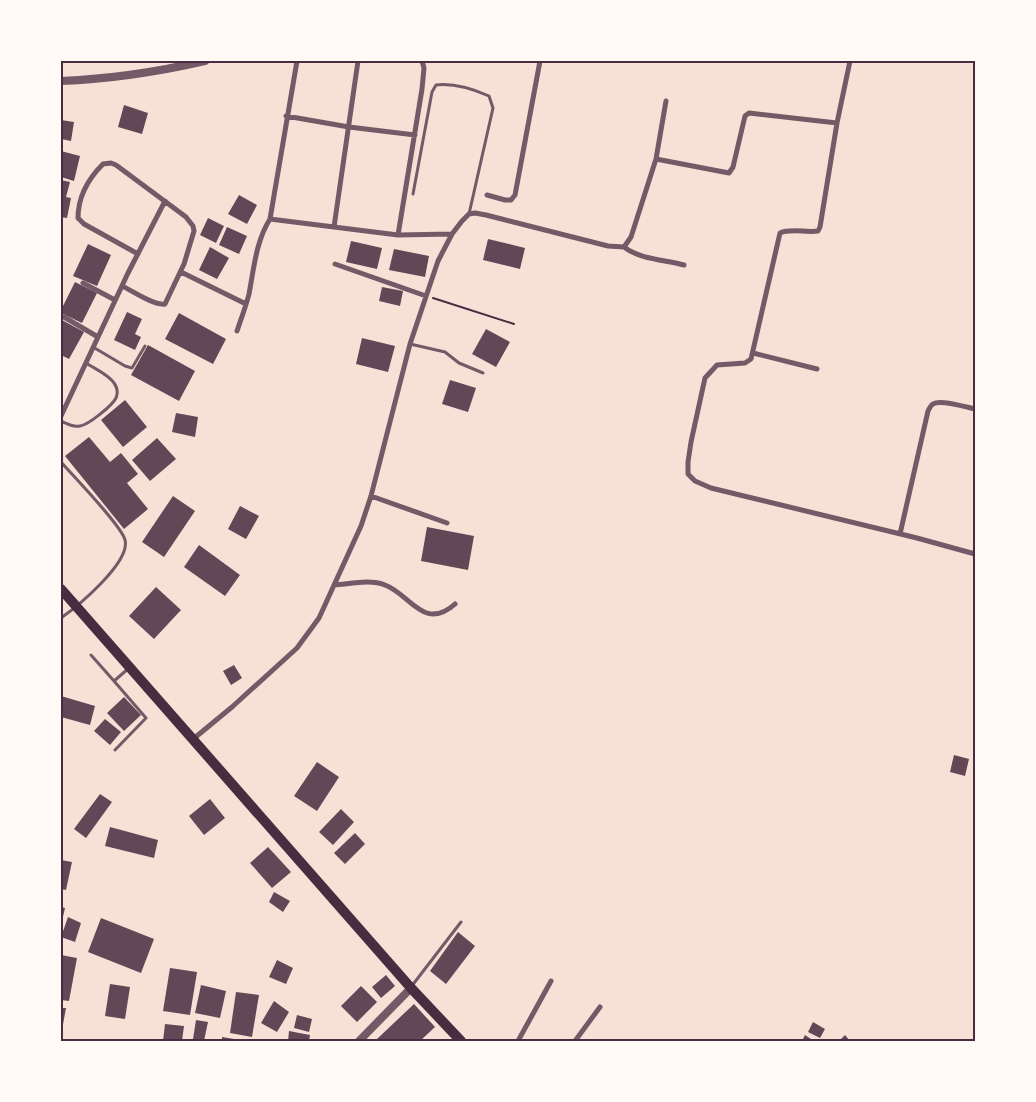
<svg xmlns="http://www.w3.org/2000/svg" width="1036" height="1102" viewBox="0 0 1036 1102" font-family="'Golos Text',sans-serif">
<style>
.building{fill:#644757}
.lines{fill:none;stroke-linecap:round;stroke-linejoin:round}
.path{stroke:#4a2c40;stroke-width:2}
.service{stroke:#755966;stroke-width:3}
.minor{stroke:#755966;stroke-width:5}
.tertiary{stroke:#755966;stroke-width:8}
.trunk{stroke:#4a2c40;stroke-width:10}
.neatline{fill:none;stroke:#4a2c40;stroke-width:2}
</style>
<rect width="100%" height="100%" fill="#f7e1d7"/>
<path class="building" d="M124 105 148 113 142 134 118 127Z
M61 120 74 122 71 141 61 139Z
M61 151 80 156 74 181 61 177Z
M61 180 70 182 66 197 71 198 67 218 61 217Z
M239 195 257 205 247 224 228 214Z
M208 218 224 226 216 243 200 235Z
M227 227 247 236 239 254 219 245Z
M488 239 525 248 520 269 483 260Z
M351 241 382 248 377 269 346 262Z
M88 244 111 255 97 286 73 276Z
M210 247 229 258 217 279 199 270Z
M394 249 429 256 425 277 389 270Z
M75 282 97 293 82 323 61 313V310Z
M382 287 403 291 400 306 379 301Z
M127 312 142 319 135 334 141 337 135 350 114 340Z
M179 313 226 339 213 364 165 339Z
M62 320 84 332 69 359 61 355Z
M486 329 510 342 496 367 472 354Z
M362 338 395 346 388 372 356 364Z
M148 345 195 371 179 401 131 375Z
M450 380 476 388 468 412 442 404Z
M125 400 147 427 123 447 101 420Z
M176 413 198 417 195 437 172 432Z
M89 437 110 462 121 453 138 474 127 483 148 509 124 529 65 456Z
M157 438 176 459 150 481 132 460Z
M173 496 195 511 164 557 142 542Z
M240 506 259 516 246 539 228 529Z
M427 527 474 536 468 570 421 561Z
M199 545 240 575 225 596 184 567Z
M156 587 181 610 154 639 129 616Z
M234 665 242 678 231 685 223 671Z
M61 696 95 706 90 725 61 717Z
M124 697 141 715 124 731 107 713Z
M105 719 121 732 110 745 94 731Z
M954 755 969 759 965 776 950 772Z
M317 762 339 777 317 811 294 796Z
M100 794 112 802 86 838 74 829Z
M210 799 225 818 204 835 189 816Z
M341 809 354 822 333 845 319 832Z
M110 827 158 840 154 858 105 846Z
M355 833 365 844 345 864 334 853Z
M268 847 291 872 272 888 250 863Z
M61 860 72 862 66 890 61 889Z
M274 892 290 901 283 912 269 902Z
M61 907 65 908 62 921H61Z
M68 917 81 923 75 942 61 937Z
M101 918 154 939 141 973 88 952Z
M458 932 475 946 446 984 430 971Z
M61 955 77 958 69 1001 61 1000Z
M277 960 293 968 286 984 269 977Z
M170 968 197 972 190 1015 163 1011Z
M386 975 395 986 381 998 372 987Z
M110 984 130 987 125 1019 105 1016Z
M201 985 226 991 220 1018 195 1013Z
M361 986 377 1002 357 1022 341 1006Z
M236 992 259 995 252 1037 230 1033Z
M274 1001 289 1012 277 1032 261 1023Z
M414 1004 435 1027 420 1041H378L377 1039Z
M61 1008H66L62 1030H61Z
M297 1015 312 1019 309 1032 294 1028Z
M196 1020 208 1022 204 1041 193 1039Z
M813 1022 825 1029 820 1038 808 1032Z
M165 1024 184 1026 182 1041H163Z
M289 1031 310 1035 309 1041H288Z
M805 1035 811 1039 810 1041H802Z
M845 1035 850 1041H839Z
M222 1037 240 1040V1041H222Z"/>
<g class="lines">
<path class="path" d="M433 298 514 324"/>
<path class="service" d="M413 194 432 92 436 85C453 83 473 89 489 96L493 108 469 214
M410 344 445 352 459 363 483 373
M93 347 125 366 132 368 145 346
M61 421C67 424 73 427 80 426 88 425 112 406 116 398 118 393 117 387 114 383 108 374 95 369 86 363
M61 462C73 476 122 526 125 540 131 562 78 606 61 618
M91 655 114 681 129 668
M114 681 146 718 115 750
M411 987 461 922"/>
<path class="minor" d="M850 61 837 123 820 227 818 231C806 233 791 228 780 233L751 359 745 363 717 365 705 378 691 442 688 462V474L695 481 711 488 917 538 975 554
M286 116 349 127 415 135
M656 159 729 173 733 167 745 116 749 113 837 123
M487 195 505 200H511L515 195 540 61
M270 219 398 235 452 234
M334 227 358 61
M398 235 422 89 424 68 422 61
M624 247C639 259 665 260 684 265
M335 264 426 296
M181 272 246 304
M83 283 115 300
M122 286C133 291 154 306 165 304L184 264 194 231 193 226 186 217 116 165 111 163 103 164C89 178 78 197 78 218L84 224 138 254
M61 317H64L98 337
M237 331C241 319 246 306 249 294 254 268 256 241 270 219L297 61
M753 353 817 369
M61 416 128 273 165 201
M371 496 447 523
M900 534 928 411C929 409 931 405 933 404 940 399 966 407 975 409
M334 585C350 584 370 579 385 585 410 594 424 632 455 604
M192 740 232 707 297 648 319 618 361 526 371 496 410 344 438 261 452 234 462 221 469 214 475 213 486 215 608 246 624 247 631 237 656 159 666 101
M518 1041 551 981
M575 1041 600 1007"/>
<path class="tertiary" d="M61 81C110 79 157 72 205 61
M359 1041 411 988"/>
<path class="trunk" d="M61 589 411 988 461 1041"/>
</g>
<rect width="1036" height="1102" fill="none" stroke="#fffaf5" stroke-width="125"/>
<rect x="62" y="62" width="912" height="978" class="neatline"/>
</svg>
